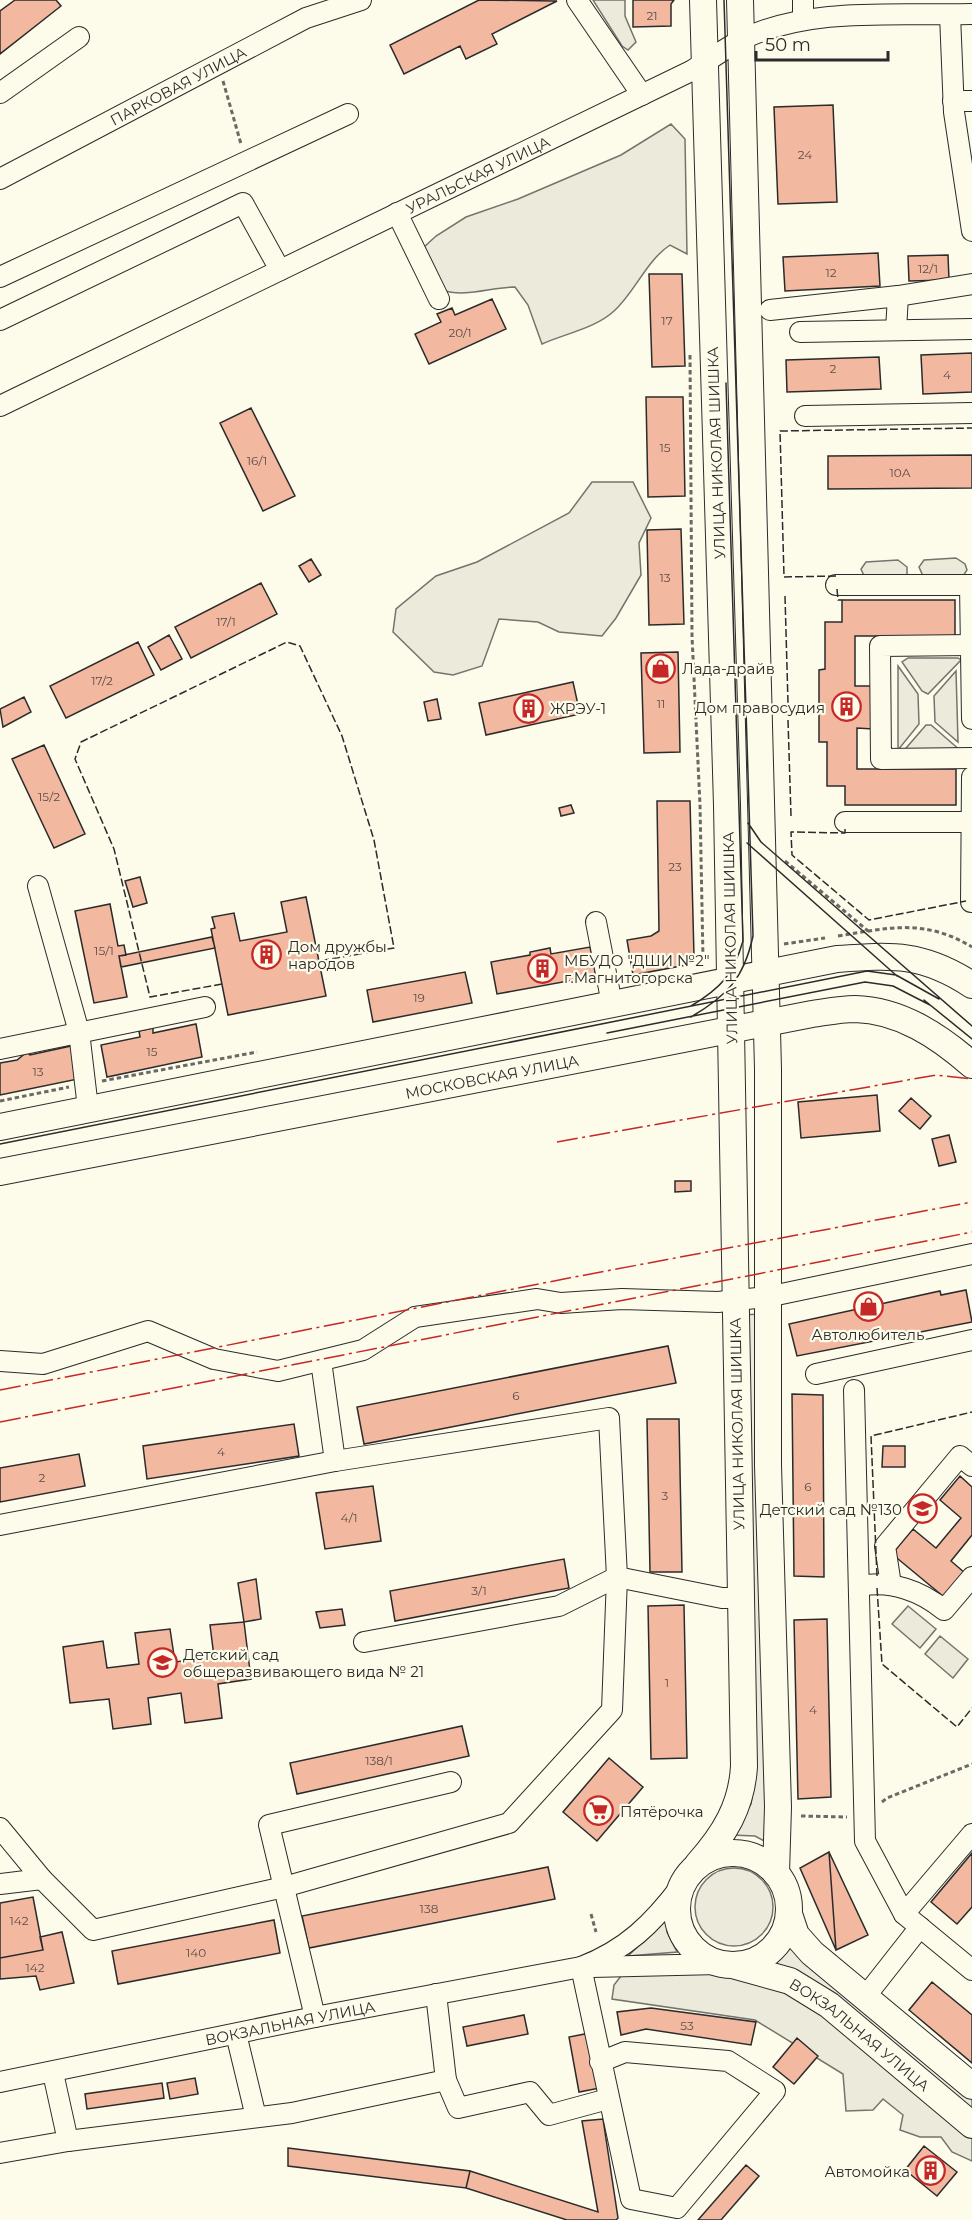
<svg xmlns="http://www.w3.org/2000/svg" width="972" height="2220" viewBox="0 0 972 2220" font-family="Montserrat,sans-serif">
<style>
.green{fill:#ecebdb;stroke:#74746e;stroke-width:1.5}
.building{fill:#f2b8a0;stroke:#2b2b2b;stroke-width:1.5}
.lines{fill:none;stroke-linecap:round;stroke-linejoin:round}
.minor-casing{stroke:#2b2b2b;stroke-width:22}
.major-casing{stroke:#2b2b2b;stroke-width:28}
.path{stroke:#6a6964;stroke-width:3;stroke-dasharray:4.5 3;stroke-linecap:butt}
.minor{stroke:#fdfbea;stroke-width:20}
.major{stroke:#fdfbea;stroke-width:26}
.tram{stroke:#2b2b2b;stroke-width:1.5}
.fence{stroke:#2b2b2b;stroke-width:1.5;stroke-dasharray:8 3;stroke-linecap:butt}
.power{stroke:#c62828;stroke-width:1.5;stroke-dasharray:21 4.5 3 4.5;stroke-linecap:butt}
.labels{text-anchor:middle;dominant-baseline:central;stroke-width:4.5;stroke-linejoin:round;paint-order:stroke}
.number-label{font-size:12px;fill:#5d4e48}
.street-label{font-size:15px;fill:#2b2b2b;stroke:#fdfbea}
.poi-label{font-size:15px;fill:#2b2b2b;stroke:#fdfbea;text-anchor:start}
</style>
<rect width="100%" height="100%" fill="#fdfbea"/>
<path class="green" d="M593 0H625V16L636 42 628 50 622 46Z
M671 124 685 139 687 254 670 245C646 261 635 292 614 311 596 328 564 334 542 344L528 305 515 287C490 287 466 298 442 290L422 249 436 236 466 217 518 199 621 155Z
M592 482H633L651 518 639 543 641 575 616 618 602 636 559 632 538 622 499 619 482 666 453 675 434 672 393 632 396 609 436 576 477 562 569 513Z
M956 558 965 564 967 570 963 576H923L919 567 924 560Z
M898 560 907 567V576L865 578 861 569 866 562Z
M908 658H958L961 660 928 694 922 691 902 662Z
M898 666 918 694 919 724 898 750Z
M956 671 958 742 935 722 934 696Z
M926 725H931L961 751 901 754Z
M760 1314 766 1842 755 1836 732 1835 751 1804 754 1782 742 1315Z
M908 1606 936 1629 920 1648 892 1624Z
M940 1636 968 1659 953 1678 925 1654Z
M695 1907a39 39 0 1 1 78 0a39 39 0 1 1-78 0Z
M667 1918V1932L677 1952 628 1956Z
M789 1939 972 2093V2116L764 1963 777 1953Z
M712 1972 758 1980 819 2008 972 2131V2161L952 2152 941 2137H920L900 2130 903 2115 883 2099 873 2110 846 2111 843 2074 755 2020 612 1999 614 1985 621 1976Z"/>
<path class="building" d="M15 0H56L61 6 0 54V11Z
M479 0 557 1 492 34 497 44 466 59 460 46 404 74 390 45Z
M633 0H674L671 4V26L633 27Z
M833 105 837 202 778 204 774 107Z
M878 253 880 286 785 291 783 257Z
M948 255 949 280 909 281 908 256Z
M649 274H682L685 366 652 367Z
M492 299 506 329 429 364 415 334 441 322 437 314 452 308 455 315Z
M972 353V392L923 394 921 355Z
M879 357 881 389 787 392 786 360Z
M646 397H683L685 496 648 497Z
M251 408 295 496 263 511 220 423Z
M972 455V488L828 489V456Z
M681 529 684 624 649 625 647 530Z
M311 559 321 575 309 582 299 566Z
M261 583 277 614 191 658 175 627Z
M842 600H955V636H855V686H872L873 729 857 728V769H956V805H845V786H827V742H819V670L825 669V622H842Z
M169 635 182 659 161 670 148 647Z
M138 642 154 675 66 718 50 686Z
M678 652 680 752 644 753 641 653Z
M573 682 580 714 486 735 479 703Z
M24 697 31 712 3 727 0 709Z
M437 699 441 719 428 721 424 702Z
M44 745 85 834 54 848 12 759Z
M657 801H690L694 956 686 965 633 975 627 940 651 936 659 931Z
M571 805 574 813 561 816 559 808Z
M140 877 147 903 133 907 125 881Z
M306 897 326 996 228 1015 211 929 215 928 212 917 234 913 240 941 287 932 281 902Z
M110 904 118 946 124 945 126 955 119 956 127 997 94 1003 75 911Z
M212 937 215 948 121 967 119 956Z
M590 947 596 976 497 994 491 962 530 955V952L550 948 551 954Z
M465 972 472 1003 373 1022 367 990Z
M196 1024 202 1057 107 1077 101 1045 140 1037 139 1031 153 1028V1033Z
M71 1046 78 1079 0 1095V1063L17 1060 27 1052 30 1055Z
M877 1095 880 1131 801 1138 798 1102Z
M911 1098 931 1116 920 1129 899 1111Z
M949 1135 956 1162 939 1166 932 1139Z
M675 1181H691V1191L675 1192Z
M966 1290 972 1322 797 1356 789 1324 940 1291 941 1295Z
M668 1346 676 1383 364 1444 357 1407Z
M792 1394 823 1395 824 1577 794 1576Z
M647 1419H679L682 1572H650Z
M294 1424 299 1456 147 1479 143 1446Z
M883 1446H905V1467H882Z
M79 1454 85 1486 0 1502V1468Z
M960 1476 972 1487V1535L951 1561 965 1573 944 1597 892 1554 913 1529 936 1548 961 1518 940 1500Z
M373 1486 381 1541 325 1549 316 1493Z
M564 1559 569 1588 395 1621 390 1591Z
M256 1579 261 1619 244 1622 238 1583Z
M684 1605 687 1758 651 1759 648 1606Z
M342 1609 345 1625 320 1628 316 1612Z
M827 1619 831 1797 798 1799 794 1620Z
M244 1622 251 1679 218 1684 222 1718 185 1723 181 1693 148 1698 151 1724 113 1729 109 1699 70 1703 63 1647 103 1641 107 1668 139 1664 135 1633 170 1629 175 1662 214 1657 210 1625Z
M462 1726 469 1756 297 1794 290 1763Z
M609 1758 643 1787 597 1841 563 1812Z
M829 1852 868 1935 836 1950Z
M829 1852 836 1950 800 1868Z
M972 1853V1907L957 1924 931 1902Z
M548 1867 555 1899 309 1948 302 1916Z
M33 1897 43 1950 0 1958V1903Z
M274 1920 280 1953 118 1984 112 1951Z
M62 1932 74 1983 40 1990 36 1976 0 1979V1958L43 1950 40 1937Z
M932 1982 972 2015V2063L909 2010Z
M651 2008 756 2022 751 2045 646 2029 621 2035 617 2012Z
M524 2015 528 2034 467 2046 463 2027Z
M590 2033 600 2088 579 2092 569 2037Z
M797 2038 818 2056 794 2084 773 2067Z
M195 2078 198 2094 170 2099 167 2083Z
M162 2083 164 2098 87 2109 85 2094Z
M603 2119 618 2218 616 2220H567L466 2188 470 2171 598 2212 582 2121Z
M924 2146 957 2172 937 2196 905 2170Z
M288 2148 470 2171 466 2188 288 2166Z
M746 2165 759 2176 721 2220H698Z"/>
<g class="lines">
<defs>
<g id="minor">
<path d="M577 0 642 95"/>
<path d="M803 0V20"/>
<path d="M950 15 954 112 972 231"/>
<path d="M0 93 79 37"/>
<path d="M953 101H972"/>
<path id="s1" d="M0 179 306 18 361 0"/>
<path d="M397 213 439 299"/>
<path d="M0 277 348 114"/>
<path d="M898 296 972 284"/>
<path d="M770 310 898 296 896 330"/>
<path d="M0 320 243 203 280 270"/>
<path d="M800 332 972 329"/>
<path id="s2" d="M0 406 691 71C708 61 724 49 741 40 809 6 898 16 972 14"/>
<path d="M805 416 972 413"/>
<path d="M836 585H972"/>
<path d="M970 585 972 719"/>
<path d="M971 645 880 646 881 759 972 758"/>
<path d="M845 822H972"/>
<path d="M38 886 79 1032 88 1108"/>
<path d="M971 902 972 777"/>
<path d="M596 922 612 1004"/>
<path d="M0 1049 205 1007"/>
<path d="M0 1361 43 1364 148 1331 214 1359 278 1371 363 1350 415 1317 537 1299 561 1303 622 1299 718 1302 767 1297 972 1254"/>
<path d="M321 1361 335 1461"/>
<path d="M816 1374 972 1340"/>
<path d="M854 1390 865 1841 904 1914 972 1970"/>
<path d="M0 1525 335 1461 609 1418 617 1577 612 1710 509 1823 284 1887 93 1930 42 1879 0 1828"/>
<path d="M891 1585 885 1546 960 1456 972 1466"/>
<path d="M861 1586C891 1580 921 1591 944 1610L972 1577"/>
<path d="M364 1642 559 1606 617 1577 722 1598H740"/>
<path d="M0 1884 42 1879"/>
<path d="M904 1914 972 1834"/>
<path d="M581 1967 631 2199 677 2208 775 2091 728 2061 625 2052 600 2062"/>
<path d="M592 1967 719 1964"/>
<path d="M865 1997 920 1927"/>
<path d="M315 2017 269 1825 451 1782"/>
<path d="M236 2034 256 2117"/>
<path d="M446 2080 458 2108 530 2092 549 2115 608 2099"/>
<path id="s3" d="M0 2082 315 2017 581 1967C626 1950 653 1923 681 1886"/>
<path d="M68 2141 292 2113 446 2080 436 1994"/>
<path d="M0 2153 68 2141 53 2073"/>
</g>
<g id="major">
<path d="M740 0 768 1069V1465L778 1807 776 1873"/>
<path d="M0 1127 837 959C894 955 923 953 972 985"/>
<path id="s4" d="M0 1172 812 1014C826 1012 841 1009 855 1009 900 1010 939 1036 972 1065"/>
<circle cx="733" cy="1909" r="56"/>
<path d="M698 1864C724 1835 742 1806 744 1766L727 805 703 0"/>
<path d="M789 1914 796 1935 812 1953 972 2086"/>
<path id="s5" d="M736 1966 790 1981 829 2005 972 2125"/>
</g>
</defs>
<use href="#minor" class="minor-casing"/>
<use href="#major" class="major-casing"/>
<path class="path" d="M223 81 241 144
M690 355 692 636 700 805 703 958 698 964
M785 861 868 931
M838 936C889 928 924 918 972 947
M784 944 825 938
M102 1081 257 1052
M0 1101 69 1087
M882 1802 887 1798 972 1764
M801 1816 847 1817
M591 1914 596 1932"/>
<use href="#minor" class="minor"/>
<use href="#major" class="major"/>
<path class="tram" d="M748 823 761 842 972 1026
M747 843 897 976
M924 1000 972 1039
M691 1006C721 988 733 975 743 941L726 383
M691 1017C727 996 744 978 753 936L724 0
M607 1033 865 982 893 986 930 1005
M0 1144 867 971 896 975 939 999"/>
<path class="fence" d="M836 576 784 577 780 431 972 428
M837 589 838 600H842
M785 596 788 703
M788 720 791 816
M845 829V833L791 832 792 855 869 920 966 901
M222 984 150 997 114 849 75 759 81 742 287 642 300 646 342 736 374 840 394 948 319 961
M877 1576 871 1436 972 1412
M877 1588 882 1664 957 1727 972 1708"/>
<path class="power" d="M557 1142 936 1075 972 1079
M0 1390 569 1278 972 1202
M0 1422 972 1232"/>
</g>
<defs>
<symbol id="shop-ring" viewBox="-11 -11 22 22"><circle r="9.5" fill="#fdfbea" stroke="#c62828" stroke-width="1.5"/><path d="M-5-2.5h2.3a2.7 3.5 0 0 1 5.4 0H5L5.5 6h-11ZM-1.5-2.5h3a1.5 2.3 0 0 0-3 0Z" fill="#c62828"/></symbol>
<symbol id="building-ring" viewBox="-11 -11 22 22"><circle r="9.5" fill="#fdfbea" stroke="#c62828" stroke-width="1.5"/><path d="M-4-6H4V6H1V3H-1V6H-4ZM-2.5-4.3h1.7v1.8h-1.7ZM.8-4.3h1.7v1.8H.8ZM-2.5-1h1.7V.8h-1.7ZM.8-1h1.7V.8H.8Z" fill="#c62828"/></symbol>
<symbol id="school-ring" viewBox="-11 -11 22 22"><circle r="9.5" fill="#fdfbea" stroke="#c62828" stroke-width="1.5"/><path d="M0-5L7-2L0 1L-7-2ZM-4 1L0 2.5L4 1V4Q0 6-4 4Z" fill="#c62828"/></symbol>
<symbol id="supermarket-ring" viewBox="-11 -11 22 22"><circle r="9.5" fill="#fdfbea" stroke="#c62828" stroke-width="1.5"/><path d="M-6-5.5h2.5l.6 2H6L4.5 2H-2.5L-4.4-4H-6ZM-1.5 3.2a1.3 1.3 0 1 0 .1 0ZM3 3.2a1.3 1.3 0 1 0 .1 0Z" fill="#c62828"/></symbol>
</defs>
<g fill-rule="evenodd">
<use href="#shop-ring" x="644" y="652" width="33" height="33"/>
<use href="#building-ring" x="830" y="690" width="33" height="33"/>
<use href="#building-ring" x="512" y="692" width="33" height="33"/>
<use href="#building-ring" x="250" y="938" width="33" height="33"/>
<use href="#building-ring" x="526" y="952" width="33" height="33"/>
<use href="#shop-ring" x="852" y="1290" width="33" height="33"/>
<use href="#school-ring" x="906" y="1492" width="33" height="33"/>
<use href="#school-ring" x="146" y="1646" width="33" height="33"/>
<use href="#supermarket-ring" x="582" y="1794" width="33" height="33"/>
<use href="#building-ring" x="914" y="2154" width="33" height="33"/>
</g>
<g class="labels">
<g class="number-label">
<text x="652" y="15">21</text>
<text x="805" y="154">24</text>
<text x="928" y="268">12/1</text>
<text x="831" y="272">12</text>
<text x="667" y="320">17</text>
<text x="460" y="332">20/1</text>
<text x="833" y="368">2</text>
<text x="947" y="374">4</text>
<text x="665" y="447">15</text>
<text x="257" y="460">16/1</text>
<text x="900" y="472">10А</text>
<text x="665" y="577">13</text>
<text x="226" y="621">17/1</text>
<text x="102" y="680">17/2</text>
<text x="661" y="703">11</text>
<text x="49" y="796">15/2</text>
<text x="675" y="866">23</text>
<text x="104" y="950">15/1</text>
<text x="419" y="997">19</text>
<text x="152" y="1051">15</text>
<text x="38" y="1071">13</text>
<text x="516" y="1395">6</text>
<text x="221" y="1451">4</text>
<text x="42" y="1477">2</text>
<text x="808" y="1486">6</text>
<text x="665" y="1495">3</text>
<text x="349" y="1517">4/1</text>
<text x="479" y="1590">3/1</text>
<text x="667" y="1682">1</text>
<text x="813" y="1709">4</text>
<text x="379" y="1760">138/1</text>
<text x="429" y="1908">138</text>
<text x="19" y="1920">142</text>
<text x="196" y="1952">140</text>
<text x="35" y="1967">142</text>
<text x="687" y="2025">53</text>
</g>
<g class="street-label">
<text stroke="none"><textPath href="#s1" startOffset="201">ПАРКОВАЯ УЛИЦА</textPath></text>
<text stroke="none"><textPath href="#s2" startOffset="531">УРАЛЬСКАЯ УЛИЦА</textPath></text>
<text transform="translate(716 453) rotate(-92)">УЛИЦА НИКОЛАЯ ШИШКА</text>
<text transform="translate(730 938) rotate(-91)">УЛИЦА НИКОЛАЯ ШИШКА</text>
<text stroke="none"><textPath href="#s4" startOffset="501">МОСКОВСКАЯ УЛИЦА</textPath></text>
<text transform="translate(737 1424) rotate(-91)">УЛИЦА НИКОЛАЯ ШИШКА</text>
<text stroke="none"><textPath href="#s3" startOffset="296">ВОКЗАЛЬНАЯ УЛИЦА</textPath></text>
<text stroke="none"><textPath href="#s5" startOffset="144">ВОКЗАЛЬНАЯ УЛИЦА</textPath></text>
</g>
<g class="poi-label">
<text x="682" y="668">Лада-драйв</text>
<text x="825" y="707" text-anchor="end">Дом правосудия</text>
<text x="550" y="708">ЖРЭУ-1</text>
<text x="288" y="946">Дом дружбы<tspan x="288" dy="17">народов</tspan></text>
<text x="564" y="960">МБУДО "ДШИ №2"<tspan x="564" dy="17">г.Магнитогорска</tspan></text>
<text x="868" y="1334" text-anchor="middle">Автолюбитель</text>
<text x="902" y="1509" text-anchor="end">Детский сад №130</text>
<text x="183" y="1654">Детский сад<tspan x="183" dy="17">общеразвивающего вида № 21</tspan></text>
<text x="620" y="1811">Пятёрочка</text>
<text x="910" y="2171" text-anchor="end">Автомойка</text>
</g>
</g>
<path d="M756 51v9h132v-9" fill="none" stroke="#2b2b2b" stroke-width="3"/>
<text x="765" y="51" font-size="18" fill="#2b2b2b" stroke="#fdfbea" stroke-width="4.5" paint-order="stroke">50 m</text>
</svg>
